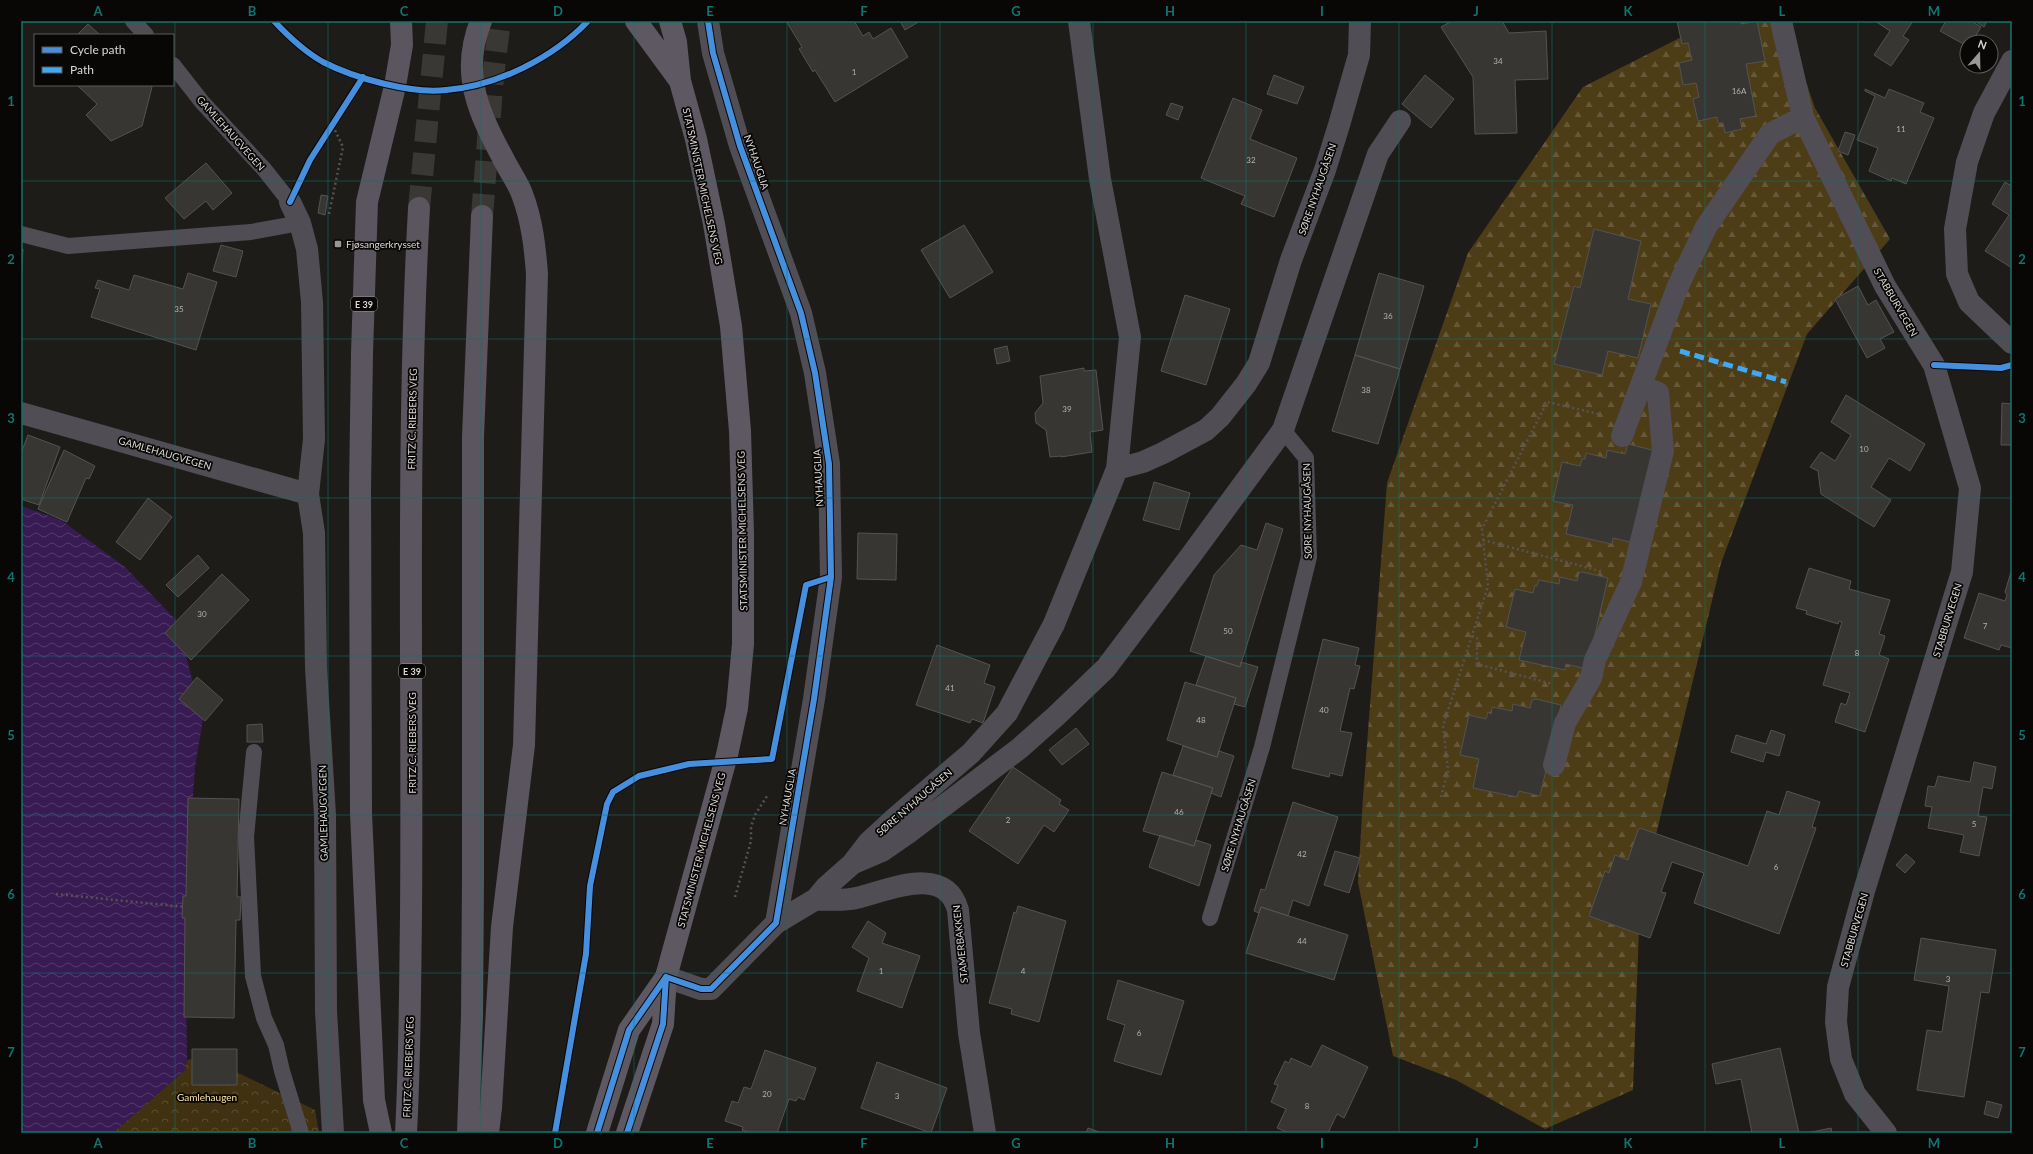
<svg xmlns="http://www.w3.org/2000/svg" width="2033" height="1154" viewBox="0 0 2033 1154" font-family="Lato,sans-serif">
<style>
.forest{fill:url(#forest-firs)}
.park{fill:url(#park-crowns)}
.water{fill:url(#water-waves)}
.building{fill:#373633;stroke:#545351}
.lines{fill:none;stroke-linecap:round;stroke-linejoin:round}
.trunk-tunnel{stroke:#3a3835;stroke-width:22;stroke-dasharray:22 11;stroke-linecap:butt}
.path{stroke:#555355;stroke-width:2.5;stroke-dasharray:2 3;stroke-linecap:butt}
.service{stroke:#514d55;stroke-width:16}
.minor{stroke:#514d55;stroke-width:22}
.secondary{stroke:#5e5863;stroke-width:22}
.trunk{stroke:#5a555e;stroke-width:22}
.quiet{stroke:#3fa9f5;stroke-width:5;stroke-dasharray:10 5;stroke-linecap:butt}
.cycleway-casing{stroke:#080706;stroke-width:8}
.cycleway{stroke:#468fdf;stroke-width:6}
.grid{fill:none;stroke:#0f766e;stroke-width:1;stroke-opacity:0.55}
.poi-dot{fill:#989794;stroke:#080706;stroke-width:1.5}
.labels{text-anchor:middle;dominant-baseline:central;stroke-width:3.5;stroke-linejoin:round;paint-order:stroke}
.number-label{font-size:8px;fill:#b1b0ad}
.shield{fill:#080706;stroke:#9b9a98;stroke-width:1}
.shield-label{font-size:9px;font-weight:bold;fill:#dad9d6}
.street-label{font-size:10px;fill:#dad9d6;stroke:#080706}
.poi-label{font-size:10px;fill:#dad9d6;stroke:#080706;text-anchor:start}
.park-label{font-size:10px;fill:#fce2a5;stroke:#080706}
.neatline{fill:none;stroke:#0f766e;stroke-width:1.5}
.grid-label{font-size:13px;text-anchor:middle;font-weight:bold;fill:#0f766e}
</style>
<defs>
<pattern id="forest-firs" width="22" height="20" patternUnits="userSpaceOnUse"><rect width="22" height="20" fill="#4d3d17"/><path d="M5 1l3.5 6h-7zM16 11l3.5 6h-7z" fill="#665838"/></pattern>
<pattern id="park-crowns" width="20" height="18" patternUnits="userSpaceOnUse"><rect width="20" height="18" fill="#403211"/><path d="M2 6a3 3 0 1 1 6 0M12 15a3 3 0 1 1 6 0" fill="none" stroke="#5b4f33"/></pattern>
<pattern id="water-waves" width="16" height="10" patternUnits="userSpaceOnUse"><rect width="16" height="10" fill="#381b53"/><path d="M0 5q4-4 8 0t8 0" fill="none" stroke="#543c6b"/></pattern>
</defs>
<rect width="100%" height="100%" fill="#1e1c19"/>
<path class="forest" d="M1713 21H1785L1815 108 1890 239 1807 334 1721 563 1640 902 1633 1090 1545 1129 1456 1080 1393 1056 1358 882 1363 797 1387 483 1468 253 1583 87Z"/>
<path class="park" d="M205 1057 315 1110 319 1133H113L185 1070 187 1060Z"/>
<path class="water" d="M21 506 61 520 125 567 176 620 203 719 195 767 185 907 187 1060 185 1070 113 1133H21Z"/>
<path class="building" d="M786 21H854L863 36 869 32 873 39 891 28 908 57 835 102 815 70 813 72 799 49 802 47Z
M900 21H920L905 30Z
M1452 21H1502L1509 33 1546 31 1548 79 1515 80 1517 133 1475 134 1473 77 1441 27Z
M1677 21H1741V24L1757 21 1765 61 1746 64 1756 116 1740 119 1742 129 1725 133 1723 123H1718L1717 117 1698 121 1693 99 1699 97 1696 83 1683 85 1679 63 1692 60 1688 43 1682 44Z
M1875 21H1913L1903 36 1909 40 1891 66 1874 55 1890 31Z
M1946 21H1971L1981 27 1972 42H1967V46L1940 31Z
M1975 21H1987L1984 27Z
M88 24 100 35H77Z
M1274 75 1304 87 1297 104 1267 94Z
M1425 75 1454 99 1431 128 1402 104Z
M77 85H150L152 87 142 126 111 141 86 115 97 104Z
M1865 89 1885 98 1889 89 1924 103 1920 112 1934 118 1906 184 1892 178 1891 181 1869 171 1878 148 1857 140 1875 96 1865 91Z
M1233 98 1262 110 1250 139 1297 158 1274 217 1241 204 1245 196 1201 178Z
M1171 103 1183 107 1178 120 1166 115Z
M1845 132 1855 135 1848 155 1838 151Z
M206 163 232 193 213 210 206 201 184 219 165 198Z
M2005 182 2012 186V268L1985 251 2009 215 1992 204Z
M321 195 328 196 325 215 318 213Z
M964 225 993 272 950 298 921 250Z
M1594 229 1641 241 1628 299 1651 304 1638 358 1608 351 1602 375 1554 364 1574 286 1580 288Z
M221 245 243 251 236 277 213 271Z
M21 249H23L21 282Z
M188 273 217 282 196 350 91 317 100 289 95 288 98 280 129 290 134 275 183 289Z
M1379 273 1424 286 1400 369 1355 355Z
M1858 286 1868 305 1876 300 1894 332 1880 339 1885 348 1867 358 1835 299Z
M1185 295 1230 309 1206 385 1161 371Z
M1007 346 1010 361 997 364 994 349Z
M1355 355 1400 369 1378 444 1332 431Z
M1084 368V371L1096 370 1103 430 1090 432 1092 452 1061 457V456L1050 457 1046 430 1036 423 1035 413 1043 403 1040 376Z
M1846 395 1925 444 1910 471 1889 458 1871 487 1891 500 1874 527 1821 494 1818 471 1810 467 1821 452 1835 461 1851 435 1831 422Z
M2002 403 2012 404V445H2001Z
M28 435 60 447 39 505 21 499V453Z
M1628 444 1656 451 1634 543 1613 538 1612 544 1566 534 1573 505 1553 501 1562 462 1580 466 1582 459H1585L1586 453 1606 458 1607 450 1625 454Z
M64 450 95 466 89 479 86 478 67 522 38 509Z
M1154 482 1190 493 1179 530 1143 520Z
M148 498 172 517 140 560 116 542Z
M1266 523 1283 529 1240 667 1190 651 1214 575 1241 545 1257 550Z
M858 533 897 534 896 580 857 579Z
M198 555 209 568 178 597 166 585Z
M1809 568 1851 581 1849 589 1890 600 1879 634 1885 636 1879 655 1889 659 1865 732 1835 722 1841 703 1846 705 1850 693 1823 685 1842 622 1839 621 1838 624 1806 614 1807 611 1796 608Z
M1582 572 1608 578 1587 669 1566 664 1565 670 1519 660 1526 632 1506 627 1515 589 1533 593 1535 585 1537 586 1539 580 1559 584 1560 577 1577 581 1579 573Z
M2011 572 2012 648 2001 645 1999 650 1964 638 1979 593 2005 601 2007 595 2005 592Z
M222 574 249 600 191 660 165 633Z
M1323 639 1359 648 1355 665 1360 666 1354 689 1350 688 1340 731 1352 733 1342 776 1330 773 1329 777 1292 768Z
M937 645 990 665 984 683 995 687 983 723 972 719 970 723 916 705Z
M1206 656 1240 667 1241 662 1258 667 1245 707 1234 704 1236 698 1196 685Z
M197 677 223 700 205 721 179 699Z
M1185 682 1236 698 1217 757 1167 740Z
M1536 699 1561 705 1540 796 1519 791 1517 797 1473 788 1479 759 1460 755 1469 715 1486 719 1488 712 1491 714 1492 707 1512 711 1513 704 1530 708 1532 700Z
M262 724 263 742H247V725Z
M1076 728 1089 744 1062 765 1049 750Z
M1771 730 1785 735 1779 756 1766 752 1763 762 1731 752 1736 735 1766 744Z
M1183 746 1217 757 1219 751 1234 756 1221 797 1211 793 1213 788 1173 775Z
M1974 762 1996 767 1992 789 1983 787 1978 816 1987 817 1979 856 1960 852 1964 835 1928 828 1932 807 1925 806 1928 786 1935 787 1938 776 1970 782Z
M1013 767 1061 800 1059 804 1069 810 1054 832 1044 825 1018 864 969 831Z
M1162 772 1213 788 1194 846 1143 831Z
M1787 791 1820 802 1812 827 1816 828 1779 934 1694 903 1704 873 1672 862 1661 892 1666 893 1650 938 1589 916 1605 871 1609 873 1615 855 1628 860 1638 830 1640 828 1748 866 1767 811 1779 815Z
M188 798 239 799 237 897H241L240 920H236L234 1018 184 1017 185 918H182L183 896H186Z
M1293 802 1338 817 1309 906 1293 900 1288 916 1261 907 1259 913 1254 911 1261 889 1265 890Z
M1160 835 1194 846 1196 840 1211 845 1199 886 1149 867Z
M1335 851 1360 858 1349 893 1324 885Z
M1906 854 1915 862 1905 873 1896 865Z
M1018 906 1066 921 1039 1022 1011 1014 1012 1009 989 1003 1014 912 1016 913Z
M1261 907 1348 935 1334 980 1246 953Z
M868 921 886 933 882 943 920 956 902 1008 857 991 869 958 852 947Z
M1921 938 1996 950 1989 993 1981 992 1964 1097 1917 1090 1927 1030 1942 1032 1949 986 1914 980Z
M1118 980 1184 1001 1161 1075 1114 1061 1125 1025 1107 1019Z
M1322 1045 1368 1067 1344 1118 1337 1114 1328 1133H1289L1277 1128 1286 1109 1271 1102 1278 1085 1274 1084 1285 1061 1289 1063 1291 1058 1311 1067Z
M1780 1048 1799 1133H1752L1741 1079 1716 1084 1712 1064Z
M192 1049H237V1085H192Z
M765 1050 816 1068 804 1100 798 1097 796 1101 789 1099 777 1133H750L742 1130 743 1127 725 1121 732 1101 738 1103 744 1087 751 1089Z
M877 1062 947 1088 931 1133 861 1108Z
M1987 1101 2002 1105 1998 1118 1984 1114Z
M1088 1128 1102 1133H1086Z
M1831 1128 1832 1133H1807Z"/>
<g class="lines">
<path class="trunk-tunnel" d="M419 208 437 21
M482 216 493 76 500 21"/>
<path class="path" d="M329 214 343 147 332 124
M1483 540 1604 572
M1472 636 1477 638V664L1553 684
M1441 797 1448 771 1443 726 1488 586 1482 529 1547 402 1599 414
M56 894 185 907
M735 897 751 841V827L755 815 767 796"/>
<path class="service" d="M133 21 146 35
M173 65 202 102 264 169 290 202
M21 234 68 246 251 232 300 223
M254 752 246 837 253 976 264 1018 276 1045 282 1071 301 1133
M1210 918 1262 747 1309 557 1306 458 1283 430"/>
<path class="minor" d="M708 21 713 53 740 146 801 313 815 373 829 464 831 577 814 699 776 923
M1781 21 1803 117 1885 286 1934 365 1970 488 1962 572 1864 891 1838 987 1836 1022 1841 1059 1855 1094 1886 1133
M2012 61 1984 113 1967 162 1955 229 1957 274 1969 302 2012 343
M290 202 300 223 307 249 312 302 314 439 308 494 314 533 316 668 325 815 326 1011 333 1133
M21 413 308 494
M1622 436 1678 286 1706 227 1770 134 1803 117
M1117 469 1143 462 1163 453 1206 430 1220 417 1246 384 1259 363 1291 260 1325 170 1339 125 1359 55 1360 21
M1554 765 1565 723 1591 678 1595 660 1631 582 1663 451 1658 393 1641 386
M854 863 882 851 908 833 1020 748 1056 716 1106 668 1192 554 1283 430 1378 154 1400 121
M816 899C829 900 843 901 856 898 887 891 945 863 958 910L969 1033 985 1133
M666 977 701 989H711L776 923 816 899 826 887 852 864 869 842 895 818 971 753 1007 713 1054 624 1117 469 1130 337 1100 179 1079 21"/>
<path class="secondary" d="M636 21 680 81
M597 1133 629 1030 666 977
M627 1133 663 1024 666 977 727 755 737 708 743 644V534L740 431 731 326 714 224 696 139 680 81 676 42 670 21"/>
<path class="trunk" d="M481 21C459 75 480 115 505 162 510 172 518 183 522 194 532 220 535 247 537 274L524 745 502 927 491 1108 488 1133
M381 1133 374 1100 361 813 360 489 362 353 367 202 395 86 402 45 401 21
M406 1133C410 1060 410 987 411 915 413 679 406 443 419 208
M468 1133 472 1016 473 877V437L482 216"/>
<path class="quiet" d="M1680 351 1786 382"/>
<defs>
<path id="cycleway" d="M274 21C288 36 305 52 323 62 354 78 411 94 446 90 497 86 553 58 588 21
M290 202 310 160 363 77
M1934 365 2001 368 2012 365
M666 977 701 989H711L776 923 814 699 831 577 829 464 815 373 801 313 740 146 713 53 708 21
M555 1133 586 954 590 886 607 804 613 792 639 776 689 764 772 759 806 585 831 577
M597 1133 629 1030 666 977
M627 1133 663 1024 666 977"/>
</defs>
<use href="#cycleway" class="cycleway-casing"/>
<use href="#cycleway" class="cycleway"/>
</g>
<path class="grid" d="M175 21V1133M328 21V1133M481 21V1133M634 21V1133M787 21V1133M940 21V1133M1093 21V1133M1246 21V1133M1399 21V1133M1552 21V1133M1705 21V1133M1858 21V1133M21 181H2012M21 339H2012M21 498H2012M21 656H2012M21 815H2012M21 973H2012"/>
<rect class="poi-dot" x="334" y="240" width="8" height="8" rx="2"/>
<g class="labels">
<g class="number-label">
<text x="1498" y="61">34</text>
<text x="854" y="72">1</text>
<text x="1739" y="91">16A</text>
<text x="1901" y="129">11</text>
<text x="1251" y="160">32</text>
<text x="179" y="309">35</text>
<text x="1388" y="316">36</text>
<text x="1366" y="390">38</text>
<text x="1067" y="409">39</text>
<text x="1864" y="449">10</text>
<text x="202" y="614">30</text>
<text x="1985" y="626">7</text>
<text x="1228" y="631">50</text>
<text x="1857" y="653">8</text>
<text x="950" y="688">41</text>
<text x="1324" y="710">40</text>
<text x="1201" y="720">48</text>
<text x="1179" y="812">46</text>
<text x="1008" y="820">2</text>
<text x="1974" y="824">5</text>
<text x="1302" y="854">42</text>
<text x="1776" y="867">6</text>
<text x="1302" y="941">44</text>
<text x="881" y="971">1</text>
<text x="1023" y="971">4</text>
<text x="1948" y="979">3</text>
<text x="1139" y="1033">6</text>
<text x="767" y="1094">20</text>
<text x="897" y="1096">3</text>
<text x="1307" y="1106">8</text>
</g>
<g class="shield">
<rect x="351" y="297" width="26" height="14" rx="3"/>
<rect x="399" y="664" width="26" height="14" rx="3"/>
</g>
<g class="shield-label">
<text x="364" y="304">E 39</text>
<text x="412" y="671">E 39</text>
</g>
<g class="street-label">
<text transform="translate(231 133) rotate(48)">GAMLEHAUGVEGEN</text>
<text transform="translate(757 162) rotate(71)">NYHAUGLIA</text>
<text transform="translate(703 186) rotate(78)">STATSMINISTER MICHELSENS VEG</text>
<text transform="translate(1317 189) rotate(-71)">SØRE NYHAUGÅSEN</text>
<text transform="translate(1896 302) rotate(60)">STABBURVEGEN</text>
<text transform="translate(412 419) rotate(-89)">FRITZ C. RIEBERS VEG</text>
<text transform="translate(165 453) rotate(16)">GAMLEHAUGVEGEN</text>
<text transform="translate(818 478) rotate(-93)">NYHAUGLIA</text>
<text transform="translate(1307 511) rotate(-91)">SØRE NYHAUGÅSEN</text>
<text transform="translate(742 531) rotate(-91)">STATSMINISTER MICHELSENS VEG</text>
<text transform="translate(1947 620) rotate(-73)">STABBURVEGEN</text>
<text transform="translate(412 743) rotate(-90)">FRITZ C. RIEBERS VEG</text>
<text transform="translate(787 797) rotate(-80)">NYHAUGLIA</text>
<text transform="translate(914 802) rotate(-41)">SØRE NYHAUGÅSEN</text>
<text transform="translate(323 813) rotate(-91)">GAMLEHAUGVEGEN</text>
<text transform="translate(1238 825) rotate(-73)">SØRE NYHAUGÅSEN</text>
<text transform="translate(701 850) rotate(-75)">STATSMINISTER MICHELSENS VEG</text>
<text transform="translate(1854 930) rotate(-74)">STABBURVEGEN</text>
<text transform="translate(960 944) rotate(-96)">STAMERBAKKEN</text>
<text transform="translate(408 1067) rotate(-88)">FRITZ C. RIEBERS VEG</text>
</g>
<g class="poi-label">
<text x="346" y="244">Fjøsangerkrysset</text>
</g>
<g class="park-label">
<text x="207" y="1097">Gamlehaugen</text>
</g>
</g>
<rect width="2033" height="1154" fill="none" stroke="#080706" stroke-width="44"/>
<rect x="34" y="34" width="140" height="52" fill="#080706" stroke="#5c5b59"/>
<rect x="42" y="47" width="20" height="6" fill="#468fdf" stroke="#5c5b59"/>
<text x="70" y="54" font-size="12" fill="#dad9d6">Cycle path</text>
<rect x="42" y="67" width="20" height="6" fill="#3fa9f5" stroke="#5c5b59"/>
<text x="70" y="74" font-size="12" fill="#dad9d6">Path</text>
<g transform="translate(1979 54) rotate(20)"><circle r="19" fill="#080706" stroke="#5c5b59"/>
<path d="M0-3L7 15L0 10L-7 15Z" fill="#989794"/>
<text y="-6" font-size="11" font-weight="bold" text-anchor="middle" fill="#dad9d6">N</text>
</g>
<rect x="22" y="22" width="1989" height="1110" class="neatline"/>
<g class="grid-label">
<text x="98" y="16">A</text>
<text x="252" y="16">B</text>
<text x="404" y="16">C</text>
<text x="558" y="16">D</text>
<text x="710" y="16">E</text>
<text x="864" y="16">F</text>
<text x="1016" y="16">G</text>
<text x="1170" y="16">H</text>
<text x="1322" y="16">I</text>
<text x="1476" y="16">J</text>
<text x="1628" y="16">K</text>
<text x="1782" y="16">L</text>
<text x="1934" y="16">M</text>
<text x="11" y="106">1</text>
<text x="2022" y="106">1</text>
<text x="11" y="264">2</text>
<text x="2022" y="264">2</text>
<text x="11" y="423">3</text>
<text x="2022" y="423">3</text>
<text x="11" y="582">4</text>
<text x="2022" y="582">4</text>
<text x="11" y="740">5</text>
<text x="2022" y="740">5</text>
<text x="11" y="899">6</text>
<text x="2022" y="899">6</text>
<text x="11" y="1057">7</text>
<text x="2022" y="1057">7</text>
<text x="98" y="1148">A</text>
<text x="252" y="1148">B</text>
<text x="404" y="1148">C</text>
<text x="558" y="1148">D</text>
<text x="710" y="1148">E</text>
<text x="864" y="1148">F</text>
<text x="1016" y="1148">G</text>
<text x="1170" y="1148">H</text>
<text x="1322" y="1148">I</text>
<text x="1476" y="1148">J</text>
<text x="1628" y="1148">K</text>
<text x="1782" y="1148">L</text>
<text x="1934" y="1148">M</text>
</g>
</svg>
